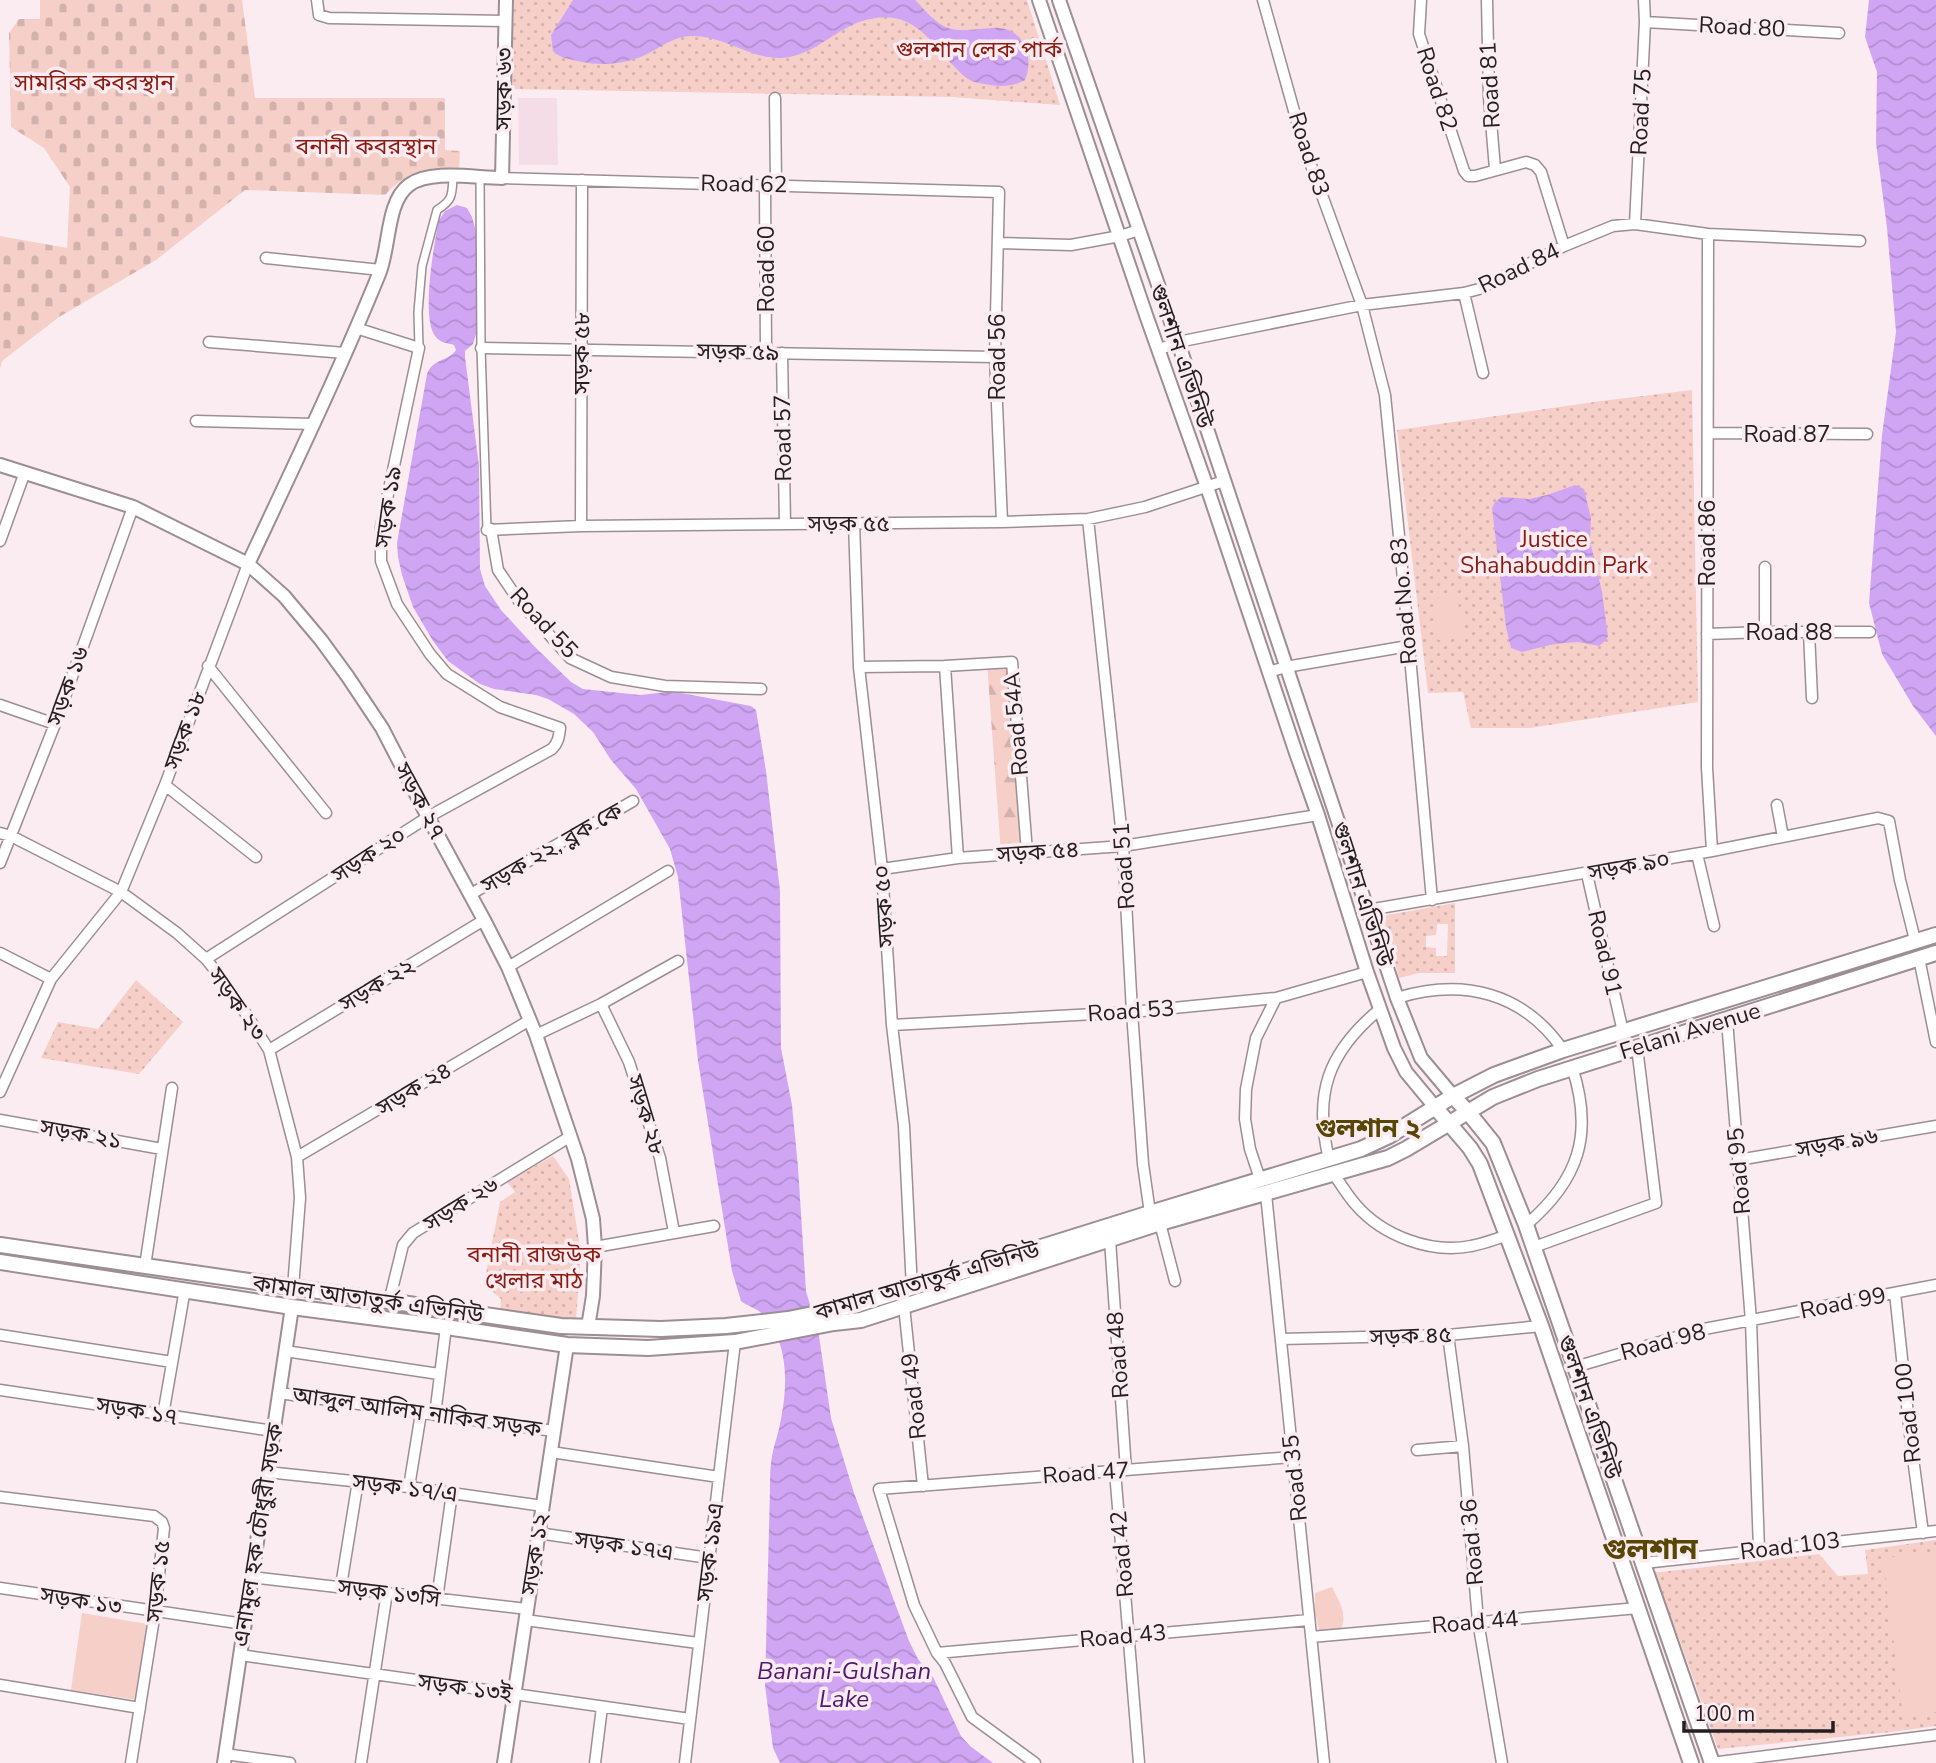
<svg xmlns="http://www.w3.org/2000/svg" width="1936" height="1763" viewBox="0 0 1936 1763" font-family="'Nunito Sans','Noto Sans Bengali',sans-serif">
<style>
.built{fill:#f4dde7}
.grass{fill:url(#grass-dots);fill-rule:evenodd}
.forest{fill:url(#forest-firs)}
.cemetery{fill:url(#cemetery-stones)}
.garden{fill:#f6cfc8}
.water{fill:url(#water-waves)}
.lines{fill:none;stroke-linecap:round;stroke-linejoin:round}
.pedestrian-casing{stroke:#9b8e94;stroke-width:10}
.minor-casing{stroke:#9b8e94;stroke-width:13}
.tertiary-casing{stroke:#9b8e94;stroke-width:16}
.secondary-casing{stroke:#9b8e94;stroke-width:18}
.pedestrian{stroke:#fff;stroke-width:7}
.minor{stroke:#fff;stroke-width:10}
.tertiary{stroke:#fff;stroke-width:12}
.secondary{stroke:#fff;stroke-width:14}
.labels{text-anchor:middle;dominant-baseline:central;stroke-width:7;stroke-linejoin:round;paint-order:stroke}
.street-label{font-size:23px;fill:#241f21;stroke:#fbecf2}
.park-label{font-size:23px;fill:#8a1c12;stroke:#fbecf2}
.water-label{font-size:24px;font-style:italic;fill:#501872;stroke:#fbecf2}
.quarter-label{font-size:26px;font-weight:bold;fill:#584604;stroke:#fbecf2}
.district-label{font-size:30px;font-weight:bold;fill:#584604;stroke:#fbecf2}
</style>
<defs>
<pattern id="grass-dots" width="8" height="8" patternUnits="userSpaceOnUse" patternTransform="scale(1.75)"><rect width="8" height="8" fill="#f6cfc8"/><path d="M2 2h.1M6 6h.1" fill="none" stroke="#d3b1ac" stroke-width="1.8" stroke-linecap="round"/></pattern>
<pattern id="forest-firs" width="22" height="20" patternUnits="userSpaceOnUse" patternTransform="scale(1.75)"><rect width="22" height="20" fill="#f6cfc8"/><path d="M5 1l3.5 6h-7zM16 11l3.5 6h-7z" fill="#d3b1ac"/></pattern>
<pattern id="cemetery-stones" width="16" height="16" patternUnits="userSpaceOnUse" patternTransform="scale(1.75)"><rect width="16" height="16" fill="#f6cfc8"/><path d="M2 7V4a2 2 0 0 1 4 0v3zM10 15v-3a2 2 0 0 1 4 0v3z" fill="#d3b1ac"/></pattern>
<pattern id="water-waves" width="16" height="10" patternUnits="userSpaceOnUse" patternTransform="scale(1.75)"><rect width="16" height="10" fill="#d0a6f4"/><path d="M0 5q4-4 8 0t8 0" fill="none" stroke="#b28ed1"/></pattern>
</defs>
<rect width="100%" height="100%" fill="#fbecf2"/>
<path class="built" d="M518 98H557L558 165H519Z"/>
<path class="grass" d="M514 0H1027L1060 105 952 97 511 89Z
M1692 390 1698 702 1530 728H1471L1463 692 1428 693 1397 430 1601 401Z
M1455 903V973H1419L1399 978 1382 916ZM1437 924H1448L1447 956H1436V948L1426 947V936L1436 935Z
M136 980 183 1022 139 1074 41 1058 58 1022 98 1029Z
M553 1156 569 1179 581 1254 576 1319 500 1311 501 1299 484 1284 500 1202 515 1192 507 1182Z
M1936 1540V1726L1891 1732 1718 1749 1680 1641 1652 1573 1819 1554 1838 1576 1868 1574 1865 1550Z"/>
<path class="forest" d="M1012 662 1027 852 1001 854 987 663Z"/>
<path class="cemetery" d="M40 0H242L255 98H445V150L460 151 459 171C426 166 409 170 385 195L245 190 156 260 59 317 2 361 0 369V236L67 248 70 187 44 148 11 127 9 33 19 19H40Z"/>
<path class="garden" d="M1457 596 1464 638 1438 640 1433 598Z
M1936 1552V1712L1903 1716 1883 1558Z
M1332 1587C1340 1603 1349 1615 1339 1633L1320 1634 1315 1613V1593Z
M82 1613 147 1624 137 1700 71 1690Z"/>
<path class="water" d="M573 0H915C925 10 935 23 948 28 975 37 1006 14 1023 43 1030 56 1030 67 1025 80 1014 86 1003 87 990 85 985 84 979 83 974 82 964 78 957 69 950 62 925 34 908 9 866 20 842 26 823 46 800 54 760 69 731 36 693 36 677 35 662 46 649 53 628 64 604 66 582 62 571 59 561 59 553 51L551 35Z
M1869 0H1936V736L1913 706 1882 654 1869 603 1882 435 1896 332 1887 228 1876 143 1877 72 1865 37Z
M457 205 467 208 472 217 476 231 479 324 473 344 465 351V357L479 466 480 569 485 586 501 610 535 647 571 682 583 689 640 695 667 692 681 693 751 706 756 710 766 771 780 891 781 1048 792 1105 798 1167 806 1291 819 1336 831 1418 854 1493 909 1641 918 1659 933 1677 961 1736 970 1746 993 1763H780L773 1748 765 1685 770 1489C770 1478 770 1467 772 1456 774 1444 779 1432 781 1419 788 1383 789 1339 760 1312 754 1307 747 1306 741 1301L732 1271 698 1061 678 877 670 849 636 789 611 760 593 732 574 714 548 699 536 695 494 689 480 684 448 661 433 641 413 607 402 575 398 557 397 543 427 374C433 358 448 362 456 350L454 345C447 343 440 343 435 336 421 317 434 244 439 220L445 211Z
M1575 485 1584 489 1591 518 1590 541 1602 592 1608 636 1606 640 1599 646 1578 642 1564 643 1550 645 1522 652 1511 648 1506 627 1492 508 1495 502 1502 497 1529 499 1547 495Z"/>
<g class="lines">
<defs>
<path id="pedestrian" d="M480 178 481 348 487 530
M419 348 418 312 422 266 437 210C453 200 452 195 453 177"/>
<path id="minor" d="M317 0 319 15 329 18 505 21
M1263 0 1303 143 1362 305 1385 395 1400 546 1432 900
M1421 0 1419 34 1464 171 1468 176H1475L1526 162 1535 165 1541 172 1564 246
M1487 0 1489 97 1495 169
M1645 22 1839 33
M775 98 776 185
M502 178 999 192 995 357 1002 522
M765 185 766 352
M1635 224 1645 22 1644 0
M1708 234 1707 768 1712 851
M999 243 1071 245 1120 236 1139 230
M266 258 381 270
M1464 293 1483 373
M209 342 345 353
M481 348 995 357
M1158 350 1178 342 1362 305 1464 293 1479 289 1564 246 1613 226 1635 224 1708 234 1860 241
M782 353 785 524
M196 421 314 424
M1708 433 1867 434
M1088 519 1123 846 1132 1012 1143 1164 1150 1213
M854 523 859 667 882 869 892 1025 904 1126 912 1289
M581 526 582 180
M491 529 498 570 519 601 570 658 611 677 665 686 761 689
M487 530 581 526 1002 522 1088 519 1145 507 1224 481
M0 541 25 472
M1765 567V632
M1809 632 1812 698
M1707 634 1765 632H1870
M208 666 326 813
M945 666 958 858
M859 667 945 666 1012 662 1027 852
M1268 672 1286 667 1408 646
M0 705 55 724
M165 785 256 857
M1777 805 1783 837
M0 833 11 836 121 892 177 933 206 959 230 989 269 1050 297 1157 300 1198 293 1288
M1697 854 1714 926
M0 863 55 724 133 507
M882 869 958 858 1123 846 1318 815
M1587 874 1623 1032
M471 894 633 801
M1368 910 1712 851 1878 818 1889 821 1900 880 1915 940
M0 953 51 979
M1919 958 1936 1042
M206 959 428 817 552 749C558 743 559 737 560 728L500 707 447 674 430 654 397 604 381 561V527L419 348 356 328
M508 967 668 871
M1397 998C1463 978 1523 992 1563 1050
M601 1004 629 1062 660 1158 674 1232
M1727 1020 1751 1321 1759 1550
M892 1025 1132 1012 1276 998 1367 972
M536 1035 601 1004 678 961
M269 1050 484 920
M0 1092 51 979 121 892 165 785 248 564
M0 1120 162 1149
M297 1157 530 1020
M1329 1159C1313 1094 1328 1052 1380 1009
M1738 1160 1936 1126
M1334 1174C1341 1185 1348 1196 1356 1205 1383 1236 1431 1254 1471 1246 1483 1244 1496 1239 1508 1235
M1260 1179 1250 1149 1245 1119 1246 1089 1256 1038 1276 998
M1266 1194 1324 1763
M1160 1223 1175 1281
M1526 1225C1579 1180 1594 1134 1572 1067
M1110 1240 1126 1470
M595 1247 714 1226
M1534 1247 1656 1203 1637 1047
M145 1266 172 1088
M1895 1293 1911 1443 1923 1533
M389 1302 403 1245 413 1233 571 1136
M904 1306 923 1486
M0 1335 172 1362
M1448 1335 1463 1446 1478 1621 1502 1763
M1281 1339 1448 1335 1541 1326
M285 1351 439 1374
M1575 1367 1704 1329 1936 1285
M0 1390 273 1431
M279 1393 554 1431
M163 1415 185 1289
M435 1415 446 1327
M1417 1450 1463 1446
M551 1452 719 1477
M1115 1471 1139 1763
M267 1472 409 1487 543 1506
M409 1487 421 1413
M0 1497 154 1516 162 1522 164 1528 155 1612 131 1763
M538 1533 709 1558
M1644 1563 1936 1531
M251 1577 527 1609
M341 1586 358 1481
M0 1588 244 1624
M437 1599 452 1493
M525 1620 698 1643
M1311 1637 1638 1608
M937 1653 1309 1620
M240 1655 690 1719
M0 1685 140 1708
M225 1754 290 1763
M361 1763 387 1592
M595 1763 602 1707
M685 1763 735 1342
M1035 1763 972 1717 945 1663 937 1653 914 1605 879 1489 1293 1457
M1711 1763 1936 1735"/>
<path id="tertiary" d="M1039 0 1146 315 1207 487 1296 753 1318 815 1367 972 1394 1048 1406 1072 1435 1107
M1059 0 1178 342 1397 998 1421 1058 1453 1096
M0 465 133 507 248 564 284 596 321 640 348 677 382 728 428 817 484 920 508 967 536 1035 578 1159 593 1219 595 1247 593 1296 588 1327
M248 564C293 468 339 372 379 274 390 248 386 202 409 185 430 169 476 178 502 178L506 0
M224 1763 292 1307
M504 1763 567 1345"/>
<path id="secondary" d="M1453 1096 1468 1112 1493 1143 1526 1225 1712 1763
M1435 1107 1470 1148 1480 1164 1541 1326 1691 1763
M0 1245 561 1326 661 1329 726 1326 788 1319 853 1306 1150 1213 1361 1149 1389 1136 1453 1096 1494 1075 1563 1050 1936 935
M0 1262 292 1307 446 1327 567 1345 648 1348 735 1342 834 1323 861 1320 1160 1223 1388 1158 1406 1149 1493 1097 1538 1079 1936 953"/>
</defs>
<use href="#pedestrian" class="pedestrian-casing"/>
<use href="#minor" class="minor-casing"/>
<use href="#tertiary" class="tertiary-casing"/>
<use href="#secondary" class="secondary-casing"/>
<use href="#pedestrian" class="pedestrian"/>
<use href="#minor" class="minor"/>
<use href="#tertiary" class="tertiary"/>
<use href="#secondary" class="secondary"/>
</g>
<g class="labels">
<g class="street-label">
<text transform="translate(1742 27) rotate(3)">Road 80</text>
<text transform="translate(1490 85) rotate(-93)">Road 81</text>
<text transform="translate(504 89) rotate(-89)">সড়ক ৬৩</text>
<text transform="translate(1437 89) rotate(72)">Road 82</text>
<text transform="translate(1641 112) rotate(-87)">Road 75</text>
<text transform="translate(1309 154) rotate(72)">Road 83</text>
<text transform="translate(744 184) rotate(1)">Road 62</text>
<text transform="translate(1519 268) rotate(-26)">Road 84</text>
<text transform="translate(766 269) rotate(-90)">Road 60</text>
<text transform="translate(738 352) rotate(1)">সড়ক ৫৯</text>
<text transform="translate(581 353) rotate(-90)">সড়ক ৫৮</text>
<text transform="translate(1181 356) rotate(71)">গুলশান এভিনিউ</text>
<text transform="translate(997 357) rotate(-90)">Road 56</text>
<text x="1787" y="434">Road 87</text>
<text transform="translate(783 438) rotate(-91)">Road 57</text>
<text transform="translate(388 507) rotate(-82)">সড়ক ১৯</text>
<text x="849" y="523">সড়ক ৫৫</text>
<text transform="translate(1707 543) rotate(-90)">Road 86</text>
<text transform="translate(1404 601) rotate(-95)">Road No. 83</text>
<text transform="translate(544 623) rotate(47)">Road 55</text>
<text x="1789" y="632">Road 88</text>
<text transform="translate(68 686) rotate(-70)">সড়ক ১৬</text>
<text transform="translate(1016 724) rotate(-95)">Road 54A</text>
<text transform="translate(185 730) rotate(-70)">সড়ক ১৮</text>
<text transform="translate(420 801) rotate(62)">সড়ক ২৭</text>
<text transform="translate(552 848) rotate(-30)">সড়ক ২২, ব্লক কে</text>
<text transform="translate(1038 852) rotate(-4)">সড়ক ৫৪</text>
<text transform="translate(369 855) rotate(-33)">সড়ক ২০</text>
<text transform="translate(1124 866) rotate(-94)">Road 51</text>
<text transform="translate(1629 866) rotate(-10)">সড়ক ৯০</text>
<text transform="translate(1362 894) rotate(72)">গুলশান এভিনিউ</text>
<text transform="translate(884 906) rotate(-94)">সড়ক ৫০</text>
<text transform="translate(1605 953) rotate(77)">Road 91</text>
<text transform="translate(377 985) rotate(-31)">সড়ক ২২</text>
<text transform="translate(237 1004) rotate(55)">সড়ক ২৩</text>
<text transform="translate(1131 1011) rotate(-4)">Road 53</text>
<text transform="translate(1690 1031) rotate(-17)">Felani Avenue</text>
<text transform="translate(414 1089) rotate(-31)">সড়ক ২৪</text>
<text transform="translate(646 1115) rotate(73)">সড়ক ২৮</text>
<text transform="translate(81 1134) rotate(10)">সড়ক ২১</text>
<text transform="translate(1837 1143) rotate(-10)">সড়ক ৯৬</text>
<text transform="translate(1739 1171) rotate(-95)">Road 95</text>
<text transform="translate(461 1204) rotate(-32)">সড়ক ২৬</text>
<text transform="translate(927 1281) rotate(-16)">কামাল আতাতুর্ক এভিনিউ</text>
<text transform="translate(368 1299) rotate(8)">কামাল আতাতুর্ক এভিনিউ</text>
<text transform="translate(1843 1303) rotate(-11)">Road 99</text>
<text transform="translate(1411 1336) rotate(-2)">সড়ক ৪৫</text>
<text transform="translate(1663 1342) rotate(-15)">Road 98</text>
<text transform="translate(1118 1355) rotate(-94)">Road 48</text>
<text transform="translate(914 1396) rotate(-96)">Road 49</text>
<text transform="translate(1589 1407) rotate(71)">গুলশান এভিনিউ</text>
<text transform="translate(137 1411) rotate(9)">সড়ক ১৭</text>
<text transform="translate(417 1412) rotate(8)">আব্দুল আলিম নাকিব সড়ক</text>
<text transform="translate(1908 1413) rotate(-96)">Road 100</text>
<text transform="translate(1086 1473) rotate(-4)">Road 47</text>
<text transform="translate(1295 1478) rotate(-96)">Road 35</text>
<text transform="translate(405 1488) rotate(7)">সড়ক ১৭/এ</text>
<text transform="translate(258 1535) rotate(-81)">এনামুল হক চৌধুরী সড়ক</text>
<text transform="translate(1472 1542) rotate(-95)">Road 36</text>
<text transform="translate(624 1546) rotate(8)">সড়ক ১৭এ</text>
<text transform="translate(1790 1546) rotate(-7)">Road 103</text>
<text transform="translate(710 1552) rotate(-83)">সড়ক ১৯এ</text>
<text transform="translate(535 1554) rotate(-81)">সড়ক ১২</text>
<text transform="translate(1122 1554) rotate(-95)">Road 42</text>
<text transform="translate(158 1581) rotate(-84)">সড়ক ১৫</text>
<text transform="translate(389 1593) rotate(7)">সড়ক ১৩সি</text>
<text transform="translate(81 1601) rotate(9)">সড়ক ১৩</text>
<text transform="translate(1475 1622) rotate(-5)">Road 44</text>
<text transform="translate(1123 1636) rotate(-5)">Road 43</text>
<text transform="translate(465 1688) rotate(8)">সড়ক ১৩ই</text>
</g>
<g class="park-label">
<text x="979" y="49">গুলশান লেক পার্ক</text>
<text x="94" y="82">সামরিক কবরস্থান</text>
<text x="366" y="146">বনানী কবরস্থান</text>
<text x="1554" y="539">Justice<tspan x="1554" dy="26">Shahabuddin Park</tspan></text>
<text x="534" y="1254">বনানী রাজউক<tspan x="534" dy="26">খেলার মাঠ</tspan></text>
</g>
<g class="water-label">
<text x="844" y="1671">Banani-Gulshan<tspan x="844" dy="28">Lake</tspan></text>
</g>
<g class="quarter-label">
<text x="1368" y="1128">গুলশান ২</text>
</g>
<g class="district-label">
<text x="1650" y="1549">গুলশান</text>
</g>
</g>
<path d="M1684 1721v10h149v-10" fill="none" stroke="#241f21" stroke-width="3.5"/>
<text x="1694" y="1721" font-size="21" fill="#241f21" stroke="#fbecf2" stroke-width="5" paint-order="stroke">100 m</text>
</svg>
